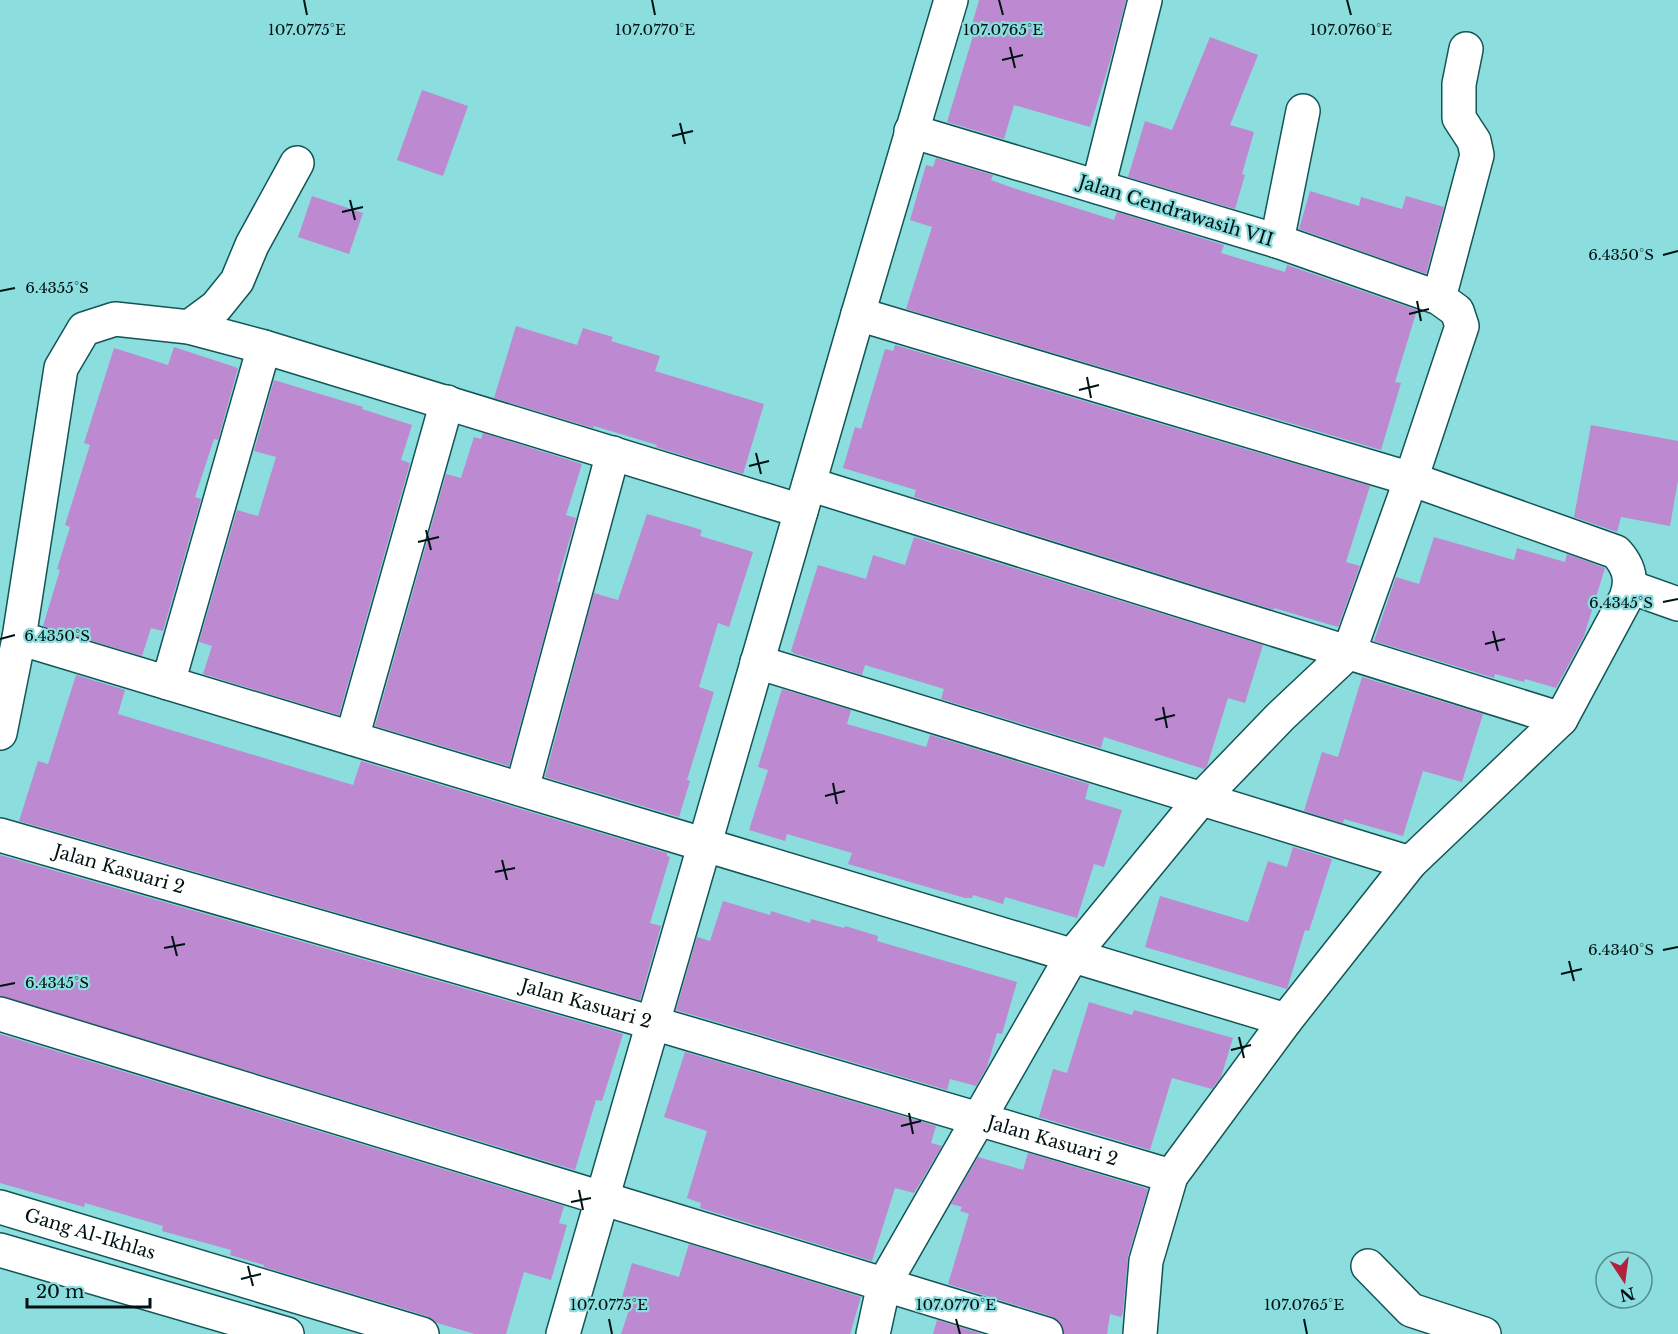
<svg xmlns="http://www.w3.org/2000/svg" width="1678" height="1334" viewBox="0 0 1678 1334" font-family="'Libre Baskerville',serif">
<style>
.building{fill:#bd89d0}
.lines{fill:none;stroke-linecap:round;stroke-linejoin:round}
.street-casing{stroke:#135557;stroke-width:36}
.street{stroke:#fff;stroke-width:33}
.ticks{fill:none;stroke:#001112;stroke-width:2}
.labels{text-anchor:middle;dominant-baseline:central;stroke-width:4.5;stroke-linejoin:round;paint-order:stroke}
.street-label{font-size:18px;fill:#001112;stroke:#8cddde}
.ticks-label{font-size:15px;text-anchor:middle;fill:#001112;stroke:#8cddde;stroke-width:4.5;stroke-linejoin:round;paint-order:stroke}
</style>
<rect width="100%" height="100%" fill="#8cddde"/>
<path class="building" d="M979 0H1126L1110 61 1090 127 1014 105 1004 139 947 122 973 36 969 35Z
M1210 37 1258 55 1230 125 1254 132 1242 174 1245 175 1235 209 1128 177 1145 121 1172 130Z
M422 90 468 106 443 176 397 160Z
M936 158 993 175 991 180 1013 188 1114 220 1117 212 1224 245 1221 253 1285 272 1287 265 1417 310 1395 382 1401 383 1381 450 906 309 932 227 910 220 926 165 933 167Z
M1310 191 1359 206 1361 197 1402 209 1406 196 1444 207 1426 274 1299 229Z
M312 196 363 213 349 254 298 237Z
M516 326 577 345 583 328 613 337 611 341 660 356 655 371 764 404 743 474 656 447 657 445 594 426 593 428 494 398Z
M895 345 1370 486 1346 562 1360 566 1338 627 1274 608V610L914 497 916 490 843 468 855 427 861 429 885 349 893 351Z
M174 347 238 368 218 440 214 439 195 497 201 499 163 631 151 628 142 656 43 626 60 570 57 569 70 527 65 525 90 445 84 443 114 348 168 365Z
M274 380 363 407 362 409 412 425 401 460 410 463 339 715 203 674 212 646 199 642 237 510 258 516 276 457 254 451Z
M1591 425 1678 441V480L1670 526 1621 517 1617 532 1574 517Z
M483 433 582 464 566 515 576 518 557 582H559L509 766 375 726 446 474 461 478 474 437 481 439Z
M647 514 702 530 700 536 753 552 729 627 718 623 699 687 714 692 687 780 690 781 679 817 545 777 594 593 618 600Z
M914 537 1263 645 1245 703 1228 698 1207 766 1204 769 1104 737 1101 748 941 699 944 689 865 665 862 675 793 653V652L791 651 818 565 866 579 873 555 905 565Z
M1434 537 1514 560 1517 548 1565 562 1567 554 1605 568 1584 636 1556 688 1525 679 1524 682 1495 674 1494 678 1374 641 1396 577 1419 584Z
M76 675 125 690 118 714 353 785 361 761 667 853V856L670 857 650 923 661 926 640 1000 19 821 38 761 48 764Z
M1362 677 1483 714 1462 782 1423 771 1403 836 1344 819 1343 823 1304 811 1322 752 1338 757Z
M782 689 851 710 847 724 926 747 930 735 1089 784 1085 799 1122 810 1104 867 1094 864 1077 918 1005 897 1003 904 973 895 972 898H965L848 864 852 853 787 834 785 841 749 830 768 770 758 767Z
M1293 847 1332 859 1309 931 1305 930 1287 989 1145 947 1160 896 1248 922 1268 861 1287 867Z
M0 855 623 1034 602 1101 596 1100 575 1170 0 996Z
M723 901 770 915 771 911 810 923 811 919 844 928 845 926 878 936 877 941 1017 982 1002 1034 997 1033 987 1067 976 1086 950 1079 947 1090 676 1010 697 937 710 941Z
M1089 1002 1132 1015 1134 1010 1233 1038 1221 1077 1212 1089 1172 1078 1150 1150 1039 1117 1053 1069 1067 1073Z
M0 1034 564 1206 559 1223 567 1225 551 1280 524 1272 506 1334H475L437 1323 427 1316 264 1267V1265L230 1255 231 1250 162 1231 163 1226 85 1203 84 1207 0 1183Z
M685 1052 936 1126 931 1143 942 1146 914 1193 895 1188 872 1261 700 1208 701 1203 687 1198 707 1131 664 1117Z
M1028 1153 1148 1189 1128 1256 1123 1312 1121 1317 1110 1314 1107 1334H1064L1060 1322 1051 1316 948 1284 969 1214 960 1211 962 1207 951 1204 978 1157 1023 1170Z
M689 1244 861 1297 850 1334H621L630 1307 620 1304 632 1263 679 1277Z
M937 1320 982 1334H933Z"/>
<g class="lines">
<defs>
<g id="street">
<path d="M1098 187 1145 0"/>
<path d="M1277 241 1303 111"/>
<path d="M1439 298 1477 155 1474 141 1459 118V84L1466 49"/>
<path d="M858 314 1411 479 1616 552C1629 566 1633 580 1626 598L1561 719 1410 863 1286 1020 1171 1176 1146 1261 1140 1334"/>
<path d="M189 327 216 307 237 281 252 245 297 163"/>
<path d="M809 484 1561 719"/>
<path d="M1630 587 1678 604"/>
<path d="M19 638 1286 1020"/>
<path d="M757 662 1410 863"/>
<path d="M168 683 264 347"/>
<path d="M0 733 19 638 61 368 84 329 115 319 189 327 264 347 801 511"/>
<path d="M352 738 447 402"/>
<path d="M522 789 613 453"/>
<path id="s1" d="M0 835 653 1023 1171 1176"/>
<path d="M0 1014 1046 1334"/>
<path id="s2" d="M0 1207 422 1334"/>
<path d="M0 1250 287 1334"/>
<path d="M1368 1266 1411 1310 1484 1334"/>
<path d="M563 1334 858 314 951 0"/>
<path d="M873 1334 884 1284 1072 956 1201 799 1280 717 1349 652 1411 479 1462 326 1457 311 1439 298 1277 241 911 131"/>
</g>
</defs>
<use href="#street" class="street-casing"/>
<use href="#street" class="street"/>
</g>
<path class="ticks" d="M304 0 307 15M652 0 655 15M999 0 1003 15M1347 0 1351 15M1010 47 1015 68M1002 60 1023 55M680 123 685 144M672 136 693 131M350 200 355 220M342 212 363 207M1663 255 1678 251M0 291 15 288M1417 301 1421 321M1409 314 1429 309M1087 377 1091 398M1079 390 1099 385M756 453 761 474M749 466 769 461M426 530 431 550M418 542 439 537M1663 602 1678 599M1493 631 1498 651M0 639 15 635M1485 644 1505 639M1163 707 1167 728M1155 720 1175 715M833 783 837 804M825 796 845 791M502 860 507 880M495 872 515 868M172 936 177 956M164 948 185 944M1663 950 1678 947M1569 961 1574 981M1561 974 1582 969M0 986 15 983M1239 1037 1244 1058M1231 1050 1251 1045M909 1113 913 1134M901 1126 921 1121M579 1190 583 1210M571 1202 591 1198M248 1266 253 1286M241 1279 261 1274M609 1319 612 1334M956 1319 960 1334M1304 1319 1307 1334"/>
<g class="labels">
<g class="street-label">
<text transform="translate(1176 211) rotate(17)">Jalan Cendrawasih VII</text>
<text stroke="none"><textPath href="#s1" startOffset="124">Jalan Kasuari 2</textPath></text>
<text stroke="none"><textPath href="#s1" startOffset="610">Jalan Kasuari 2</textPath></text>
<text stroke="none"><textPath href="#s1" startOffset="1096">Jalan Kasuari 2</textPath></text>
<text stroke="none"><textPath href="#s2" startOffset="94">Gang Al-Ikhlas</textPath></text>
</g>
</g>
<g class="ticks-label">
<text x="307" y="35">107.0775°E</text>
<text x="655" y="35">107.0770°E</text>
<text x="1003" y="35">107.0765°E</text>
<text x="1351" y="35">107.0760°E</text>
<text x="1621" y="260">6.4350°S</text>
<text x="57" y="293">6.4355°S</text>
<text x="1621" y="608">6.4345°S</text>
<text x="57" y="641">6.4350°S</text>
<text x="1621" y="955">6.4340°S</text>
<text x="57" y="988">6.4345°S</text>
<text x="609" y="1310">107.0775°E</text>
<text x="956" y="1310">107.0770°E</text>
<text x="1304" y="1310">107.0765°E</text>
</g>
<g transform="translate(1624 1280) rotate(167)"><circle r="28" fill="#8cddde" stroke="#548b8c" stroke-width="1.5"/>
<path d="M0-4.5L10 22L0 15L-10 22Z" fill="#b2203d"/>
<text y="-9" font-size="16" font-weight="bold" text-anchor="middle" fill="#001112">N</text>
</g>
<path d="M27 1298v9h123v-9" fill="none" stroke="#001112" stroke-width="3"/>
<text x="36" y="1298" font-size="18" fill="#001112" stroke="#8cddde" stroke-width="4.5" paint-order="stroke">20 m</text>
</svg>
